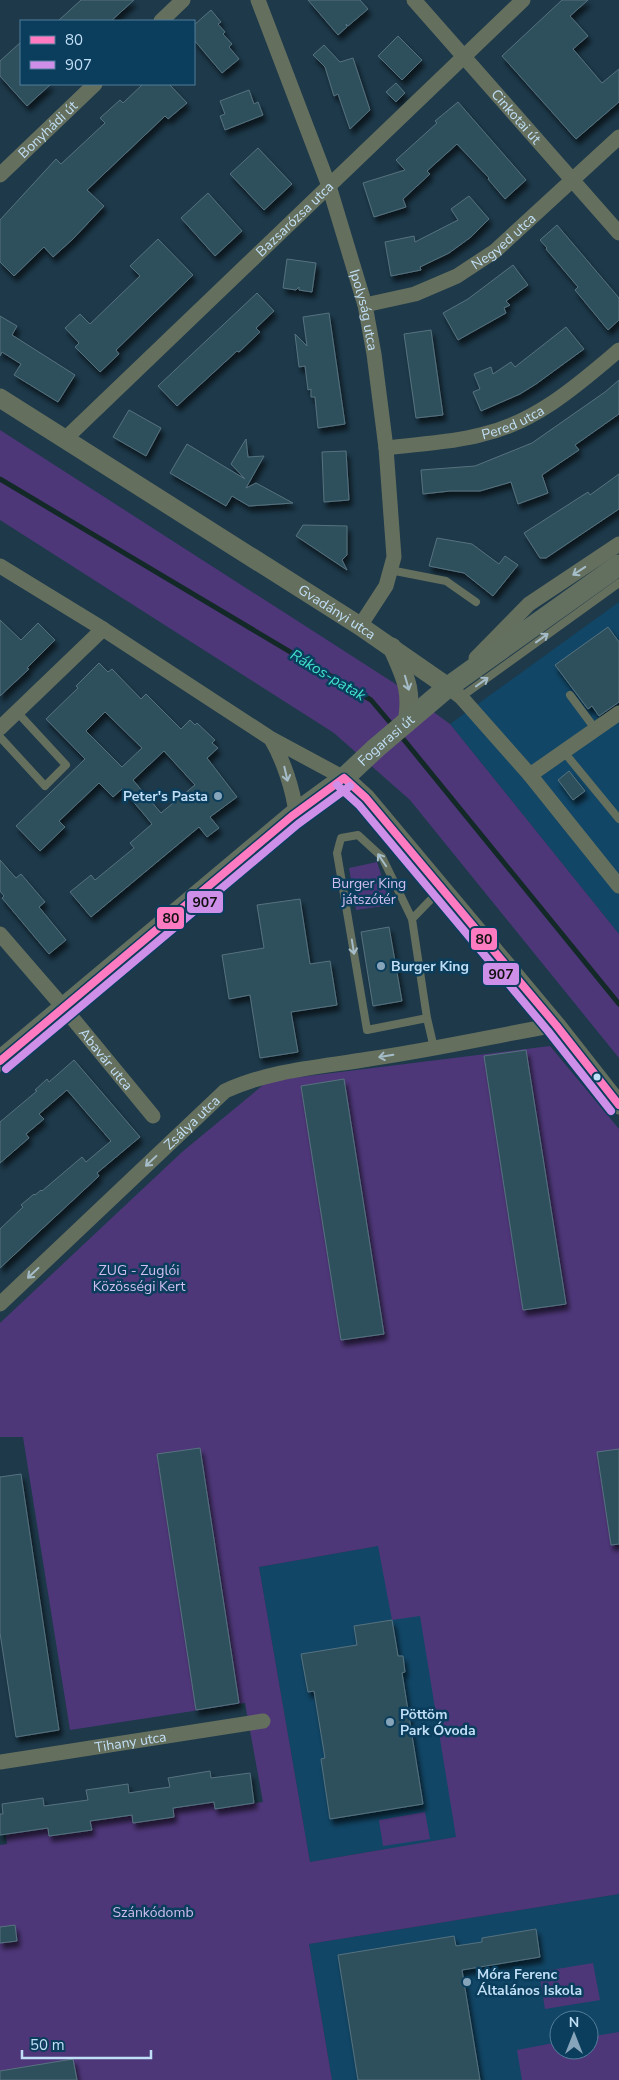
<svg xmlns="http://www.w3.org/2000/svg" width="619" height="2080" viewBox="0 0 619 2080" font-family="'Nunito Sans',sans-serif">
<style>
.built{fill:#114666;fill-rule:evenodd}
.green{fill:#4e3779;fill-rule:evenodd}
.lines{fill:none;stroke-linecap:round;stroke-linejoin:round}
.stream{stroke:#132927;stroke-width:5}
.building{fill:#2e4f5b;stroke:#56727f;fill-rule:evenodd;filter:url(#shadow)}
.service{stroke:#656f5e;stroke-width:8}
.minor{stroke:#656f5e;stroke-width:15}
.tertiary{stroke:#656f5e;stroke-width:19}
.secondary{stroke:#637060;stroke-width:21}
.bus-1-casing{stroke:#0b3d5c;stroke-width:11}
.bus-2-casing{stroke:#0b3d5c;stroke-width:11}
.bus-1{stroke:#fe7ac1;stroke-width:8}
.bus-2{stroke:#ce8fe9;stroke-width:8}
.oneway{stroke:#a5bdc8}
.poi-dot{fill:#87a5ba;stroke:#0b3d5c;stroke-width:2}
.bus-dot{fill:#c0dff6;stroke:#0b3d5c;stroke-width:2}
.labels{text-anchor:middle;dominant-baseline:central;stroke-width:5;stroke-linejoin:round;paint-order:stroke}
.street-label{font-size:14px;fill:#c0dff6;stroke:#0b3d5c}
.poi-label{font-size:14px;font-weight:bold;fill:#c0dff6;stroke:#0b3d5c;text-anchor:start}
.park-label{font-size:14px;fill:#cfbeee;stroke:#0b3d5c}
.water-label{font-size:15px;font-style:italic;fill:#42e5cd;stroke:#0b3d5c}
.line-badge{stroke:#0b3d5c;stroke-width:2}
.pale-badge-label{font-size:14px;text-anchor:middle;font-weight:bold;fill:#111}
</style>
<defs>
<filter id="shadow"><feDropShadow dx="3" dy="5.5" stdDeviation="2.5" flood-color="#0009"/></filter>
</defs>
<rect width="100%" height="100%" fill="#1d394a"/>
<path class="built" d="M619 602V934L450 724Z
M446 1534 497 1830 310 1862 259 1567Z
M619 1894V2080H332L309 1944ZM559 2020H589V2050H559Z"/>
<path class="green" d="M0 430 394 683 450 724 619 934V1058L410 800 334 733 0 520Z
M377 862 391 905 356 910 349 868Z
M550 1046 619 1129V1894L309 1944 332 2080H0V1845L7 1844 6 1834 48 1828 49 1836 91 1830 90 1821 132 1815 174 1817 173 1808 214 1802 216 1809 263 1802 245 1703 70 1730 23 1437H0V1323L182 1152 268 1081ZM378 1546 392 1620 420 1616 456 1837 310 1862 259 1567Z
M425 1812 430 1839 383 1846 379 1820Z
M593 1963 600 2000 545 2009 539 1972Z
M619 2032V2080H522L517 2050 559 2042V2050H589V2037Z"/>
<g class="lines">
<path class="stream" d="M0 479 371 700 393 726
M400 735 619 1004"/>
</g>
<path class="building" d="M81 0H134L111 21H58Z
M308 0H360L368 9 348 26 346 24 347 27 338 35Z
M562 0H588L570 16 588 36 573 49 602 83 619 69V102L576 139 502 56Z
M211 10 221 22 218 24 225 32 223 34 232 44 229 47 239 59 222 73 194 40V25Z
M398 36 422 60 402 80 378 56Z
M21 42V84H51L27 106 0 76V61Z
M324 45 340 62 353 58 370 110 350 129 338 94 334 96 325 67 313 55Z
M396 83 405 93 396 102 386 92Z
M143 84H169L187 103 168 119 165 116 87 190 104 206 73 239 53 257 44 247 14 276 0 262V220L56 159 61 164 105 123 100 118 120 100 123 103Z
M249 90 254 104 258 102 263 115 225 130 220 116 225 114 220 101Z
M458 102 526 180 505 199 488 179 489 178 457 144 427 171 430 174 403 199 406 207 374 217 363 183 405 170 396 160 437 123 435 121Z
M258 148 292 184 264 210 230 174Z
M208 193 242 231 215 256 181 218Z
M469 196 489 219 471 237 449 253 420 267 421 270 391 276 385 242 414 236 415 242 458 220 451 209Z
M557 225 619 298V320L608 330 575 290 578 287 546 249 547 248 540 240Z
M158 239 193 275 116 350 119 354 100 372 75 347 79 343 65 328 80 314 90 324 140 276 130 266Z
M287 259 316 263 312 292 299 290V287L296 290 283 288Z
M513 265 528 285 506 301 510 305 504 308 506 313 458 340 443 313 468 299Z
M257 293 274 311 256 328 260 332 239 352 237 351 177 406 158 386Z
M329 313 345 424 318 428 315 397H311V389L308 390 305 366 299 367 295 334 307 346 303 317Z
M0 316 17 326 12 335 75 375 58 402 14 375 21 364 2 352 0 356Z
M566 327 584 349 536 384 520 394 481 411 473 392 480 389 474 374 491 367 493 374 511 362 515 367Z
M431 330 443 415 416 418 404 334Z
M619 380V414L575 445 579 450 542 475 548 493 518 504 511 482 480 491H450L423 494 421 470 475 466 532 443 605 392Z
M129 410 161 428 146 456 113 437Z
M246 439 248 457 264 456 246 488 256 483 293 503 249 506 232 496 226 506 170 473 187 444 245 479 231 464Z
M346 451 349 500 324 502 322 452Z
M619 474V509L546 558H540L524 533 588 492 590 495Z
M303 525 347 526V555L342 560 347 570 296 536Z
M437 538 472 544 499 564 505 556 518 565 493 596 464 573 429 566Z
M0 620 21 640 38 623 55 640 27 668 29 669 0 696Z
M608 627 619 642V702L599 716 592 706 588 709 555 665Z
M99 663 108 672 112 669 141 699 146 694 181 729 190 720 195 725 197 723 215 740 212 743 218 748 207 758 237 797 210 817 219 828 207 837 199 827 91 917 70 892 91 875 95 880 134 848 130 843 152 824 143 813 122 789 113 797 99 783 59 821 65 827 40 851 16 826 85 759 46 719 78 688 76 686ZM105 712 142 748 122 767 86 731ZM164 751 195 785 161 813 133 780Z
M569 771 585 791 573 800 558 780Z
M0 860 16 878 21 874 45 902 39 907 66 940 49 954 2 898 4 896 0 891Z
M300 899 310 964 330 961 337 1005 291 1012 298 1052 260 1058 250 995 229 999 222 955 264 948 257 905Z
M389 927 402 1001 373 1006 361 932Z
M526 1050 566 1304 523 1310 484 1056Z
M74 1060 140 1137 97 1173 99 1176 0 1268V1229L23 1207 21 1205 34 1194 35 1195 41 1190 42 1191 82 1157 86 1162 111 1141 67 1090 39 1114 44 1119 26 1134 29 1138 0 1163V1122L37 1091 35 1090 47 1079 49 1082Z
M344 1079 384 1334 341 1340 301 1086Z
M200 1448 239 1703 196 1710 157 1454Z
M619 1449V1544L611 1545 597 1452Z
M21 1474 59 1730 16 1737 0 1633V1477Z
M392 1620 398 1656H403L405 1672 402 1673 423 1804 330 1819 321 1759 325 1758 314 1691 308 1692 301 1654 357 1645 354 1626Z
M210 1771 211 1778 250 1773 254 1803 215 1809 214 1802 173 1808 174 1817 133 1823 132 1815 90 1821 92 1830 49 1836 48 1828 0 1835V1814H3L2 1804 43 1798 44 1806 88 1800 86 1790 128 1784 129 1793 148 1790 170 1787 168 1778Z
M15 1925 17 1941 0 1943V1927Z
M536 1929 540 1957 462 1970 480 2080H358L338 1955 454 1936 456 1946 482 1942V1938Z
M73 2059 77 2080H0V2071Z"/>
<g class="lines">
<path class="service" d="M390 570 446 581 476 602
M570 695 596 730
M461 697 619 583
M0 737 45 786 66 765 17 712
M564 752 619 819
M412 919 441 889
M427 1018 367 1030 337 853 341 838 358 835 382 857 412 919 427 1018 434 1048"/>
<g class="minor">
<path id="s1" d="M258 0 329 186 365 305 374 354 386 448 394 557 386 586 360 626"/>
<path id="s2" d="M414 0 619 233"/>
<path d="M161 21 183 0"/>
<path id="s3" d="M0 175 95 84"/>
<path id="s4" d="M365 305 415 294 457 276 495 251 619 137"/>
<path id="s5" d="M65 439 523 0"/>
<path id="s6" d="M386 448C417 444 449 443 480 435 535 423 578 385 619 350"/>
<path d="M0 566 103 629 270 738 344 778"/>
<path d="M476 658 529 604 619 544"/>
<path d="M455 680 448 687 461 697 530 775 619 886"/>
<path d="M0 728 103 629"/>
<path d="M271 739C283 759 293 789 296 813"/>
<path d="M530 775 619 713"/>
<path id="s7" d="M0 934 64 1008 153 1116"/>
<path id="s8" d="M0 1304 225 1091C270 1070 321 1067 369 1059 432 1050 494 1036 556 1025"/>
<path id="s9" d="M0 1762 263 1721"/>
</g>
<g class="tertiary">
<path id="s10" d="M0 398 360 626 448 687"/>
<path d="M392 647C405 677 413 689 407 723"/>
<path d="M344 778 366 798 556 1025 619 1105"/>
</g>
<path class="secondary" id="s11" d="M0 1061 292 816 344 778 376 748 448 687 619 565"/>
<defs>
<path id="bus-1" d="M344 778 366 798 556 1025 619 1105
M0 1061 292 816 344 778"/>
<path id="bus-2" d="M337 785 359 805 548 1031 611 1111
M6 1069 298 824 350 786"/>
</defs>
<use href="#bus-1" class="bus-1-casing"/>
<use href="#bus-2" class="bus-2-casing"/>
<use href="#bus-1" class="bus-1"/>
<use href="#bus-2" class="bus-2"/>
</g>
<defs><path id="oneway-shaft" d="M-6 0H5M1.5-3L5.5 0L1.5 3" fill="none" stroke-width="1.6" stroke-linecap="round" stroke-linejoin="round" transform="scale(1.25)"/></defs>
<g class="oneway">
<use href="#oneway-shaft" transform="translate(579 571) rotate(147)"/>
<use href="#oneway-shaft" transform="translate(542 638) rotate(-36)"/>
<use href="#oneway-shaft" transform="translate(482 682) rotate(-36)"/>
<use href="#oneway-shaft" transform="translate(407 683) rotate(74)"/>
<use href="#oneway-shaft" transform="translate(286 774) rotate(77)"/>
<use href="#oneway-shaft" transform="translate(382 860) rotate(-124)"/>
<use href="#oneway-shaft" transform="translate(353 947) rotate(81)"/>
<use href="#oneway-shaft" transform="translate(386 1056) rotate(170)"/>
<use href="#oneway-shaft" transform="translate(151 1161) rotate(137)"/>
<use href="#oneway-shaft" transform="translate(33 1273) rotate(137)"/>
</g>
<g class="poi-dot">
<circle cx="218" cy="796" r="5"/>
<circle cx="381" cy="966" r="5"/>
<circle cx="390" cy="1722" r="5"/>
<circle cx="467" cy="1982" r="5"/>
</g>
<circle class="bus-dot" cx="597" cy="1077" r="4.5"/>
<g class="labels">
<g class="street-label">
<text stroke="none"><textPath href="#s2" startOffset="155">Cinkotai út</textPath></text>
<text stroke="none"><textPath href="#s3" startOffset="66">Bonyhádi út</textPath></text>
<text stroke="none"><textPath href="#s5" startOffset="318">Bazsarózsa utca</textPath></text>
<text stroke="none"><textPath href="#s4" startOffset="155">Negyed utca</textPath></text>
<text stroke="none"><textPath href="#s1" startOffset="328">Ipolyság utca</textPath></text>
<text stroke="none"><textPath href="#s6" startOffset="130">Pered utca</textPath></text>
<text stroke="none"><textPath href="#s10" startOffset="399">Gvadányi utca</textPath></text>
<text stroke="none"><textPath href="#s11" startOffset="502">Fogarasi út</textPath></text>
<text stroke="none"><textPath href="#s7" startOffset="164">Abavár utca</textPath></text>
<text stroke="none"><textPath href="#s8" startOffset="264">Zsálya utca</textPath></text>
<text stroke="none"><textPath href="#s9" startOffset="132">Tihany utca</textPath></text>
</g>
<g class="poi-label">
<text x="208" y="796" text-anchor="end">Peter's Pasta</text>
<text x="391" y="966">Burger King</text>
<text x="400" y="1714">Pöttöm<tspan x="400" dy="16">Park Óvoda</tspan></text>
<text x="477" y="1974">Móra Ferenc<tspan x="477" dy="16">Általános Iskola</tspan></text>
</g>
<g class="park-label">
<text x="369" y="883">Burger King<tspan x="369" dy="16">játszótér</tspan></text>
<text x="139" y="1270">ZUG - Zuglói<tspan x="139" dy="16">Közösségi Kert</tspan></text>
<text x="153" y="1912">Szánkódomb</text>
</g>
<g class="water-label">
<text transform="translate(328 675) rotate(31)">Rákos-patak</text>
</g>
</g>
<g class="line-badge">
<rect x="186" y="890" width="38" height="24" rx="5" fill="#ce8fe9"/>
<rect x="156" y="906" width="29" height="24" rx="5" fill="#fe7ac1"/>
<rect x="470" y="927" width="28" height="24" rx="5" fill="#fe7ac1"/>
<rect x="482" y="962" width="38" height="24" rx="5" fill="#ce8fe9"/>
</g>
<g class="pale-badge-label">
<text x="205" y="907">907</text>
<text x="171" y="923">80</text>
<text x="484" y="944">80</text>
<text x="501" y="979">907</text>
</g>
<rect x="20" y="20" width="175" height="65" fill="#0b3d5c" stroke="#537e9a"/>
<rect x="30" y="36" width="25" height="8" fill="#fe7ac1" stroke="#537e9a"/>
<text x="65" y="45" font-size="15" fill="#c0dff6">80</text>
<rect x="30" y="61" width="25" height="8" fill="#ce8fe9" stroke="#537e9a"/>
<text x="65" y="70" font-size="15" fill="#c0dff6">907</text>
<g transform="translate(574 2035)"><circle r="24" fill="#0b3d5c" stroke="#537e9a"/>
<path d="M0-4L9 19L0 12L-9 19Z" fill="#87a5ba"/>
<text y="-8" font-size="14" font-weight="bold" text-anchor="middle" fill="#c0dff6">N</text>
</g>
<path d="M22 2050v8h129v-8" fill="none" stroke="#c0dff6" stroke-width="2.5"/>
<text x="30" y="2050" font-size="15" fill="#c0dff6" stroke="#0b3d5c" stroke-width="4" paint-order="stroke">50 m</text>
</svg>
